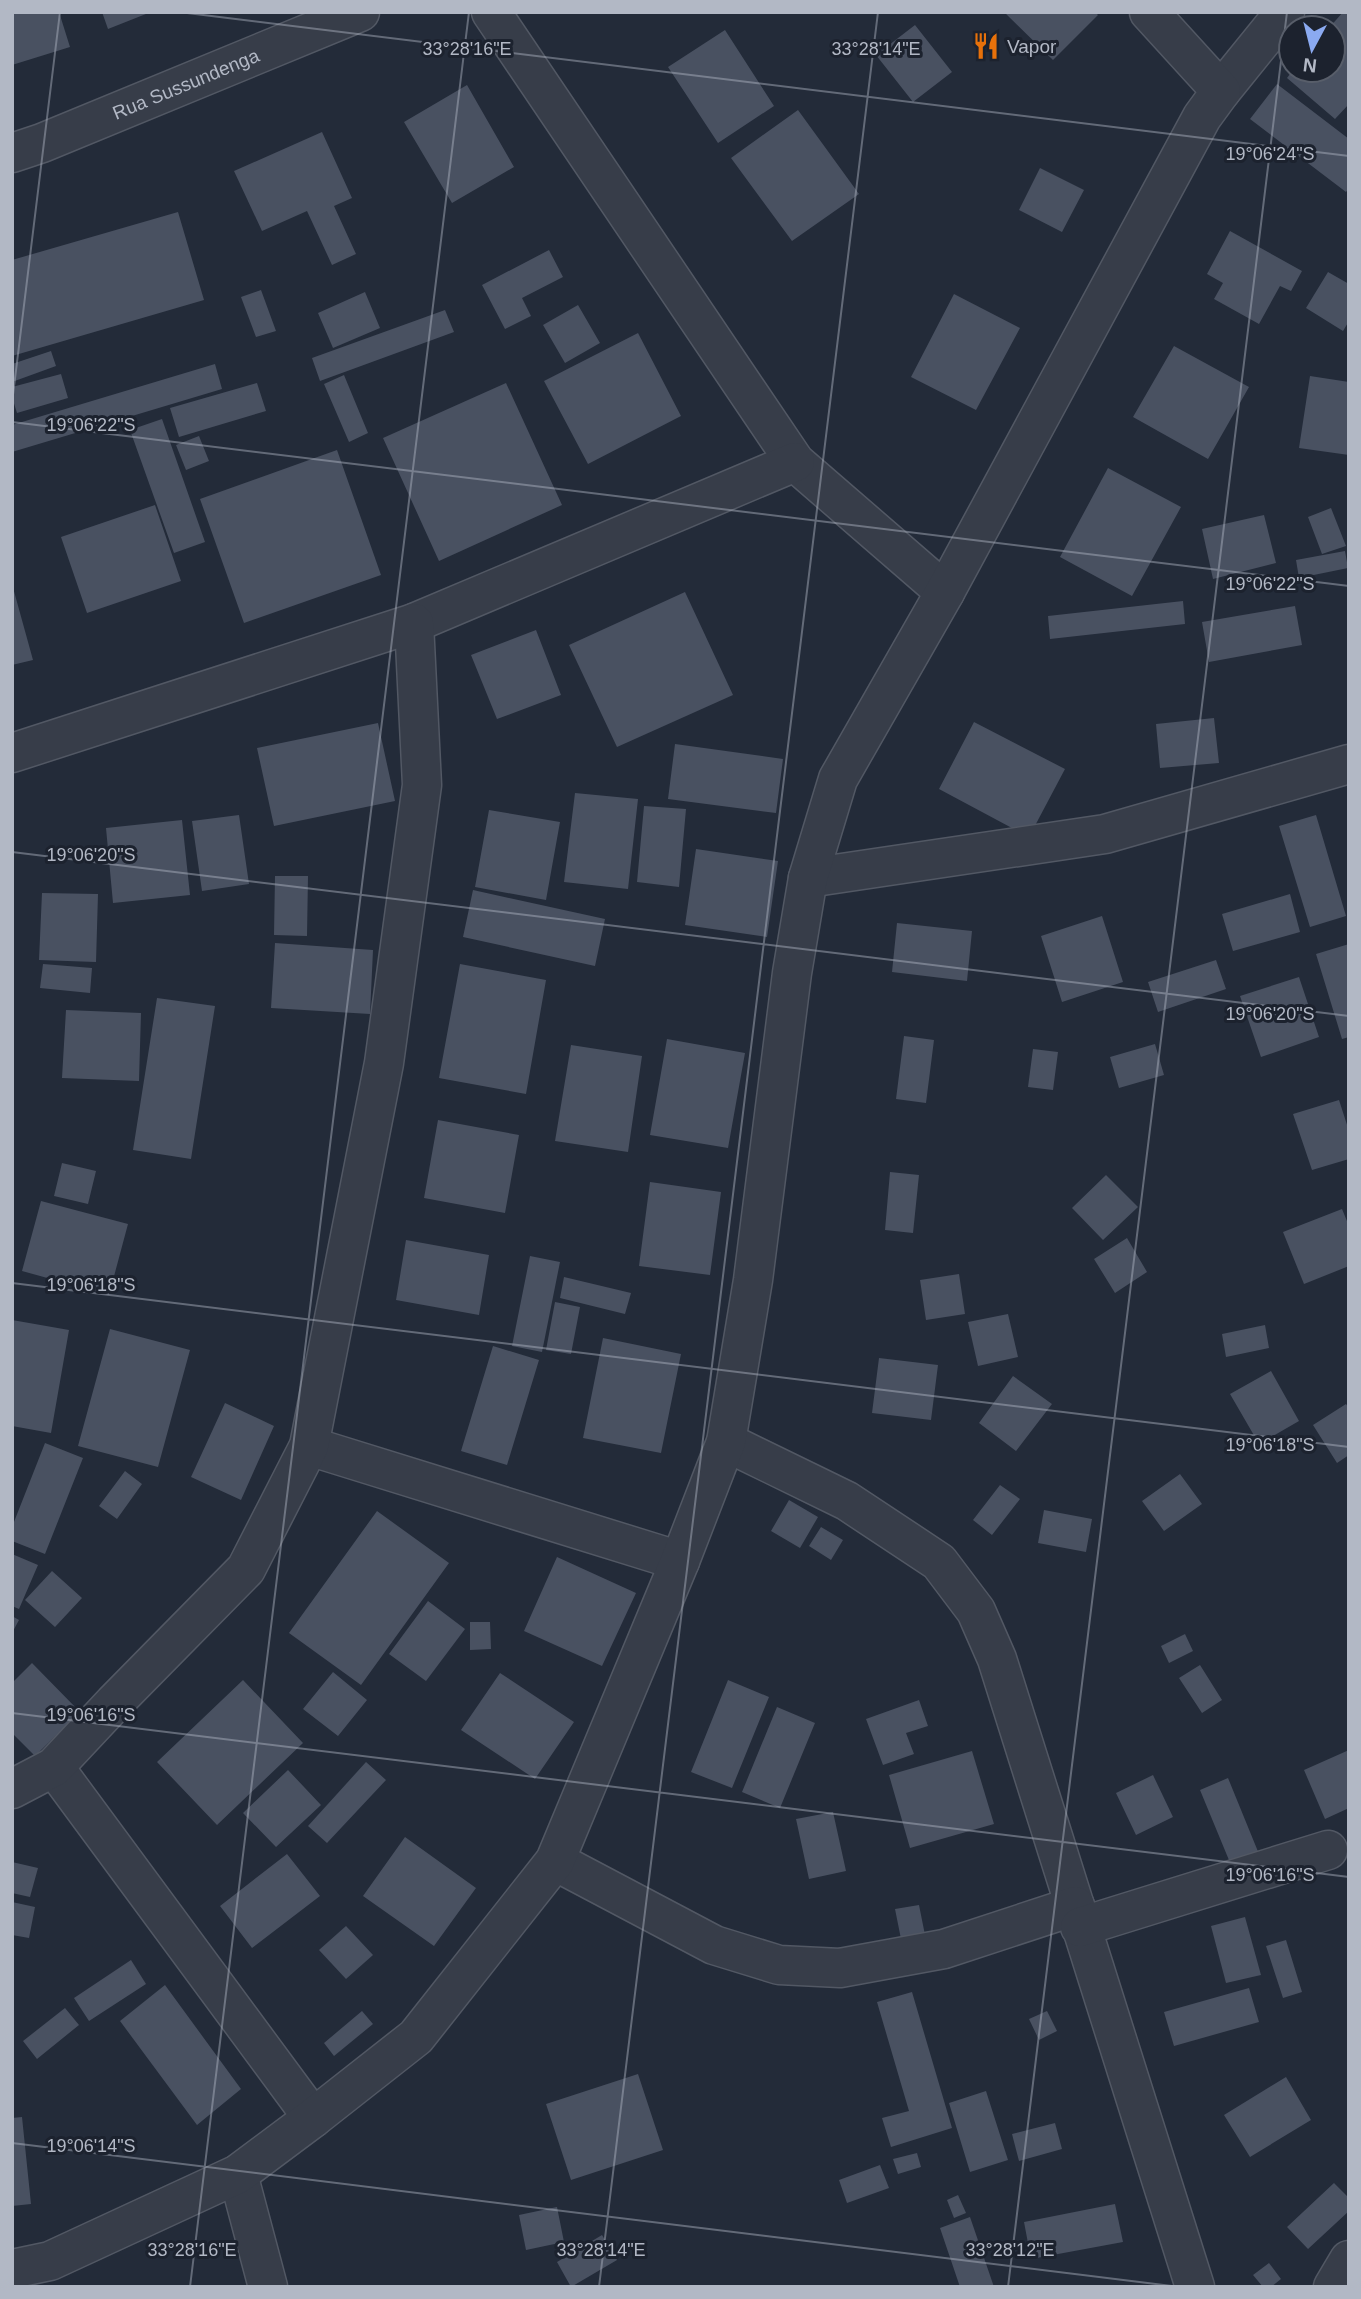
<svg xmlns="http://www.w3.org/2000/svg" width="1361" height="2299" viewBox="0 0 1361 2299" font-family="Arial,sans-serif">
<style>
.building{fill:#495161}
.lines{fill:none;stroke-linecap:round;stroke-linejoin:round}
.street-casing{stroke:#525864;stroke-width:41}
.street{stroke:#373d49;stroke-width:38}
.ticks{fill:none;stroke:#b2b8c5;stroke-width:2;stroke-opacity:0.45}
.labels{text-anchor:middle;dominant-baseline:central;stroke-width:6;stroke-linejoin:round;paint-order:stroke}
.poi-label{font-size:19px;fill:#b2b8c5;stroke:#1c222e;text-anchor:start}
.street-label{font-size:19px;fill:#b2b8c5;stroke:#1c222e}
.ticks-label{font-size:18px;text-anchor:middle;fill:#b2b8c5;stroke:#1c222e;stroke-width:6;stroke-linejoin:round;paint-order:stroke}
</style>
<rect width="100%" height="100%" fill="#232b39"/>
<path class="building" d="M12 12H59L70 47 12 65Z
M102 12H151L108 29Z
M1004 12H1095L1098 15 1053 60Z
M1343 12H1349V104L1335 119 1287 78 1293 70H1333V28H1329Z
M915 25 952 72 913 102 876 55Z
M725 30 774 106 718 143 668 67Z
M1277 84 1349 139V188L1346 192 1250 119Z
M467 85 514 167 452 203 404 122Z
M798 110 859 194 792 241 731 158Z
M322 132 352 198 334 206 356 254 332 265 307 211 262 231 234 171Z
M1040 168 1084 190 1062 232 1019 210Z
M178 212 204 300 12 356V260Z
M1230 231 1302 271 1291 291 1280 286 1259 324 1214 299 1223 283 1207 274Z
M549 250 563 277 522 298 531 316 505 329 482 285Z
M1328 272 1349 284V321L1343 331 1306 308Z
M261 290 276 331 256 337 241 297Z
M365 292 380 328 333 348 318 313Z
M954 294 1020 328 976 410 911 377Z
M578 305 600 343 565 363 543 325Z
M445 310 454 332 320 381 312 358Z
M638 333 681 416 588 464 544 381Z
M1174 346 1249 387 1208 459 1133 417Z
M51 351 56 366 12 382V364Z
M215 364 222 389 12 452V425Z
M61 374 68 398 17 413 12 397V387Z
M344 375 368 433 349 442 324 384Z
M1310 376 1349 382V455L1299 448Z
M257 383 266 411 179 437 170 408Z
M506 383 562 505 439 561 383 438Z
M162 419 205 542 174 553 130 430Z
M199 436 209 461 186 470 176 445Z
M337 450 381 575 244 623 200 499Z
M1108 468 1181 507 1132 596 1060 557Z
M155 505 181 581 87 613 61 537Z
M1331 508 1346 546 1322 554 1308 517Z
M1264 515 1276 563 1213 579 1202 529Z
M1345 551 1348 568 1299 578 1296 560Z
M12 584 33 660 12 665Z
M685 592 733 695 617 747 569 645Z
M1183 601 1185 624 1050 639 1048 616Z
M1295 606 1302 645 1209 662 1202 622Z
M536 630 561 695 497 719 471 655Z
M1214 718 1219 763 1160 768 1156 724Z
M974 722 1065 769 1029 837 939 789Z
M378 723 395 801 274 826 257 748Z
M675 744 783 759 776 813 668 799Z
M575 793 638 799 628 889 564 882Z
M644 806 686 809 679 887 637 882Z
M489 810 560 822 546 900 475 887Z
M239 815 249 884 202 891 192 821Z
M1316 815 1346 916 1310 927 1279 826Z
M182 820 190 895 113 903 106 828Z
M696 849 778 861 767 937 685 925Z
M275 876H308L307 936 274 935Z
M473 890 605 919 595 966 463 937Z
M42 893 98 894 96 962 39 960Z
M1290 894 1300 932 1233 951 1222 914Z
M1102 916 1123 982 1062 1002 1041 936Z
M897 923 972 931 967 981 892 972Z
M275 943 373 950 370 1014 271 1008Z
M1349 944V1037L1342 1039 1316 954Z
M1216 960 1226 989 1158 1012 1148 982Z
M43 964 92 968 90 993 40 988Z
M460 964 546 980 526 1094 439 1078Z
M1299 977 1319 1037 1261 1057 1240 996Z
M157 998 215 1006 191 1159 133 1150Z
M66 1010 141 1013 139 1081 62 1078Z
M904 1036 934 1040 926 1103 896 1099Z
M667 1039 745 1053 728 1148 650 1135Z
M1155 1044 1164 1075 1119 1088 1110 1057Z
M571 1045 642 1056 628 1152 555 1141Z
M1033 1049 1058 1052 1053 1090 1028 1087Z
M1339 1100 1349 1131V1159L1312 1170 1293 1114Z
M438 1120 519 1135 505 1213 424 1198Z
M62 1163 96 1171 88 1204 54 1196Z
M890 1172 919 1175 913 1233 885 1230Z
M1106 1175 1138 1207 1103 1240 1072 1208Z
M650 1182 721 1192 710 1275 639 1266Z
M41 1201 128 1224 109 1295 22 1271Z
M1342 1209 1349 1226V1266L1304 1284 1283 1232Z
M1127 1238 1147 1272 1115 1293 1094 1259Z
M406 1240 489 1255 479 1315 396 1300Z
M530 1256 560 1262 542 1352 512 1346Z
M959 1274 965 1314 926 1320 920 1280Z
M564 1277 631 1293 625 1314 560 1298Z
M555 1302 580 1307 571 1354 546 1350Z
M1008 1314 1018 1357 978 1366 968 1322Z
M12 1320 69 1330 51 1433 12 1426Z
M1265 1325 1269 1348 1226 1357 1222 1334Z
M110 1329 190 1350 158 1467 78 1446Z
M603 1338 681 1354 661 1453 583 1438Z
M493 1346 539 1360 507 1465 461 1451Z
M879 1358 938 1365 931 1420 872 1413Z
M1271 1371 1299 1421 1259 1444 1230 1394Z
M1013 1376 1052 1404 1016 1451 979 1423Z
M225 1403 274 1426 241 1500 191 1477Z
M1346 1404 1349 1408V1455L1337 1463 1313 1425Z
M45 1443 83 1458 45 1554 12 1541V1527Z
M125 1471 142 1484 117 1519 99 1506Z
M1180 1474 1202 1504 1164 1531 1142 1501Z
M1000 1485 1020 1499 992 1535 973 1520Z
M789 1500 818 1517 800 1548 771 1531Z
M1044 1510 1092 1519 1086 1552 1038 1543Z
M377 1511 449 1563 361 1685 289 1633Z
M821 1527 843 1540 831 1560 809 1546Z
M12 1554 38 1565 19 1609 12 1606Z
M557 1557 636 1593 602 1666 524 1631Z
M52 1571 82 1598 55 1627 25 1600Z
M428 1601 465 1629 426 1681 389 1654Z
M12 1616 19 1620 12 1633Z
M470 1622H490L491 1649 470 1650Z
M1185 1634 1193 1651 1169 1663 1161 1646Z
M32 1663 80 1712 35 1756 12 1733V1683Z
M1200 1665 1222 1700 1202 1713 1179 1678Z
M333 1672 367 1700 338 1736 303 1709Z
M500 1673 574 1722 535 1779 461 1730Z
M243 1680 303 1743 217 1825 157 1762Z
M728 1680 769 1697 732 1788 691 1772Z
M919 1700 928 1726 906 1733 914 1754 883 1765 866 1719Z
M777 1707 815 1723 780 1808 742 1792Z
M1349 1750V1808L1325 1819 1304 1770Z
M972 1751 994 1824 910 1848 889 1775Z
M366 1762 386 1780 327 1843 308 1826Z
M288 1770 321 1805 276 1847 243 1813Z
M1153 1775 1173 1817 1136 1835 1116 1793Z
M1228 1778 1259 1854 1231 1865 1200 1790Z
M833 1812 846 1871 809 1879 796 1819Z
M405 1837 476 1888 434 1946 363 1896Z
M287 1854 320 1896 252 1948 220 1906Z
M12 1862 38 1868 30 1897 12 1893Z
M12 1902 35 1907 29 1938 12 1935Z
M919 1905 925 1935 901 1939 895 1909Z
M1245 1917 1261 1975 1226 1983 1211 1926Z
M346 1926 373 1955 346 1979 319 1950Z
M1286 1940 1302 1992 1283 1998 1266 1946Z
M131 1960 146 1984 89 2021 74 1998Z
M165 1985 241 2089 197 2125 120 2021Z
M1249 1988 1259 2022 1174 2046 1164 2012Z
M912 1992 952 2128 891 2147 882 2118 909 2111 877 2002Z
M65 2008 79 2025 37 2059 23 2041Z
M362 2011 373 2024 334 2056 324 2043Z
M1047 2011 1057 2031 1039 2040 1029 2019Z
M638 2074 663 2150 571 2180 546 2104Z
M1286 2077 1311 2120 1250 2157 1224 2115Z
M986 2091 1008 2160 970 2172 949 2103Z
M22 2117 31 2204 12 2206V2118Z
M1055 2123 1062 2149 1019 2161 1012 2134Z
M917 2153 921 2167 898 2174 893 2159Z
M880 2165 889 2188 847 2203 839 2180Z
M1334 2183 1349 2198V2211L1308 2249 1287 2227Z
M958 2195 966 2213 954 2218 947 2200Z
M1115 2204 1123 2242 1031 2259 1024 2222Z
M557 2207 564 2242 526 2250 519 2215Z
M970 2217 994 2287H960L940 2228Z
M602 2235 617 2260 571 2287 557 2262Z
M1269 2263 1281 2279 1271 2287H1263L1253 2275Z"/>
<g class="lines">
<defs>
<g id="street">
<path d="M491 12 795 462 945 592"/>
<path d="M1221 91 1285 12"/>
<path id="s1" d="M12 153 42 143 360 12"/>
<path d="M12 753 414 623 795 462"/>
<path d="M808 878 1105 834 1349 764"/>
<path d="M726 1442 847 1501 939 1562 976 1611 997 1659 1195 2287"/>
<path d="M309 1446 680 1561"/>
<path d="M54 1767 313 2118"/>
<path d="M12 1789 54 1767 114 1703 246 1569 309 1446 384 1063 422 785 414 623"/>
<path d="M555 1861 714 1945 779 1965 840 1968 944 1949 1075 1906"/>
<path d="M1080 1927 1328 1850"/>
<path d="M238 2174 268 2287"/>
<path d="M12 2269 50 2261 238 2174 313 2118 416 2037 555 1861 680 1561 726 1442 753 1280 792 973 808 878 838 779 945 592 1202 117 1221 91 1149 12"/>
<path d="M1333 2287 1349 2260"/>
</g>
</defs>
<use href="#street" class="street-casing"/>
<use href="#street" class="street"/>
</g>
<path class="ticks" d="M179 12 1349 156M12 403 60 12M12 422 1349 586M12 852 1349 1016M12 1283 1349 1447M12 1713 1349 1877M12 2143 1180 2287M190 2287 469 12M599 2287 878 12M1008 2287 1287 12"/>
<defs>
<symbol id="restaurant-bare" viewBox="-9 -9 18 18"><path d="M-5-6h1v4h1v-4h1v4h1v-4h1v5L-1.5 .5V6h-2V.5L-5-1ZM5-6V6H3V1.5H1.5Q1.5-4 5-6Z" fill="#e8710a" stroke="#1c222e" stroke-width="2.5" paint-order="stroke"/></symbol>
</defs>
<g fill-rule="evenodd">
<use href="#restaurant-bare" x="967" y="27" width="38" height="38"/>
</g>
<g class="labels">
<g class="poi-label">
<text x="1007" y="46">Vapor</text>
</g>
<g class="street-label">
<text stroke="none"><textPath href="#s1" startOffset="187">Rua Sussundenga</textPath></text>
</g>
</g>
<g class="ticks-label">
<text x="467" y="55">33°28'16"E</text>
<text x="876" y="55">33°28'14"E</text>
<text x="1270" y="160">19°06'24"S</text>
<text x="91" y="431">19°06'22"S</text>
<text x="1270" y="590">19°06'22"S</text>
<text x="91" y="861">19°06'20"S</text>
<text x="1270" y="1020">19°06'20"S</text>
<text x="91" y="1291">19°06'18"S</text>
<text x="1270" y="1451">19°06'18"S</text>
<text x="91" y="1721">19°06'16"S</text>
<text x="1270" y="1881">19°06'16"S</text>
<text x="91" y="2152">19°06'14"S</text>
<text x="192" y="2256">33°28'16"E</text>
<text x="601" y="2256">33°28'14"E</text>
<text x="1010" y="2256">33°28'12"E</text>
</g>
<rect width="1361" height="2299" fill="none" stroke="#b2b8c5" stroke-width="28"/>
<g transform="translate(1312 49) rotate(187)"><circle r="33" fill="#1c222e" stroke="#585e6a" stroke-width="2"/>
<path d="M0-5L12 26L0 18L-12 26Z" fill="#8baaf1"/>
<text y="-10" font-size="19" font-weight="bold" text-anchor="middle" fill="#b2b8c5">N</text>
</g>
</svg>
